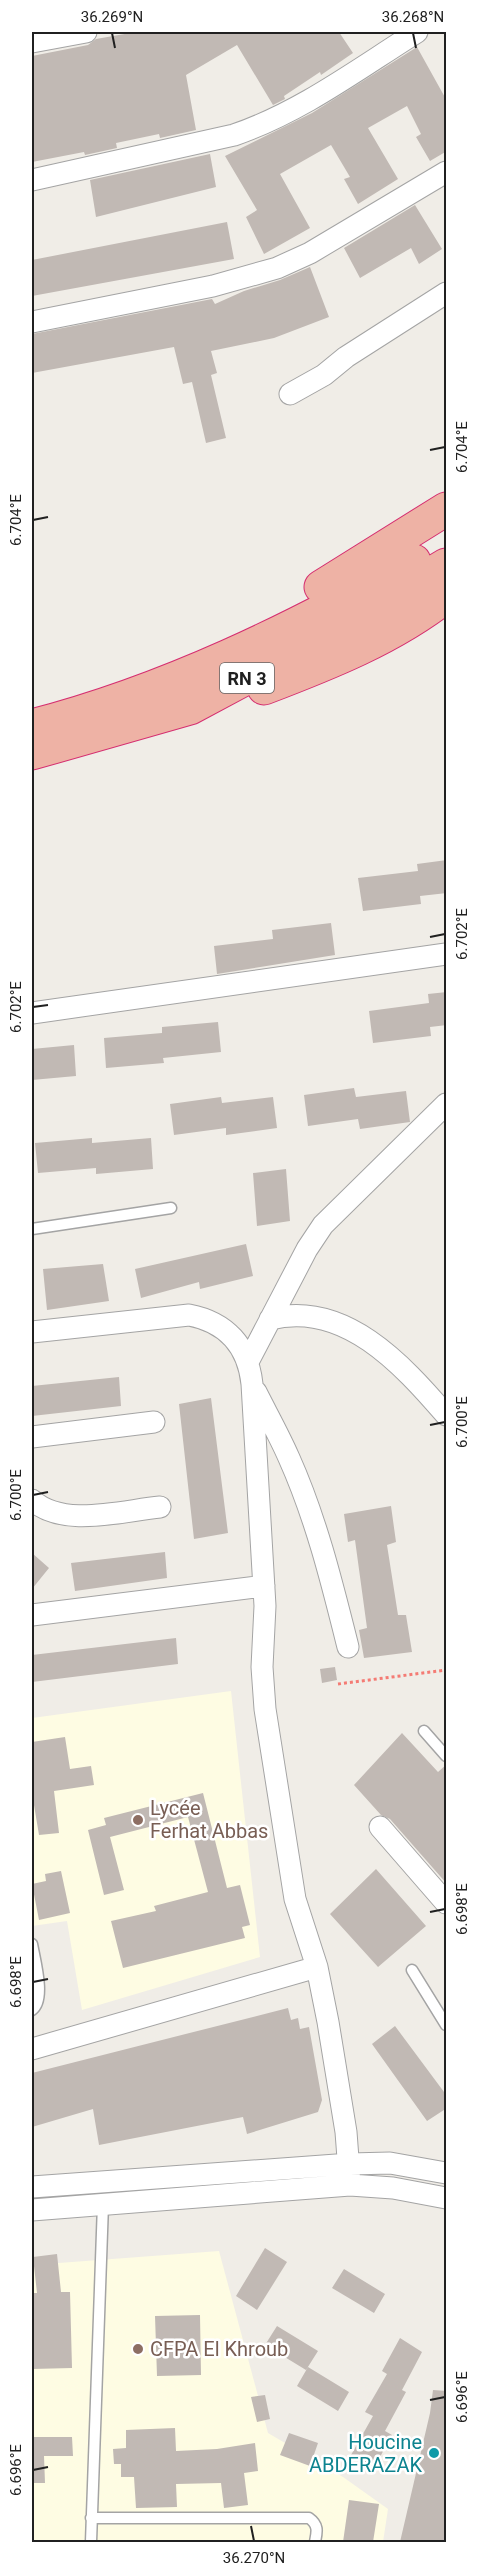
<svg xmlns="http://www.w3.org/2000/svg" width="478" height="2574" viewBox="0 0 478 2574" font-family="Roboto,sans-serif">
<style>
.education{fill:#fefce3}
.building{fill:#c1b9b4}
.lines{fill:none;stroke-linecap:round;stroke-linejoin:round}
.service-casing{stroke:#a4a4a4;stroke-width:13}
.minor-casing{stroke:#a4a4a4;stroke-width:23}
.trunk-casing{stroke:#d52e70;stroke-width:35}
.path{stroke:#f47b74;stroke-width:3;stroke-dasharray:3 3;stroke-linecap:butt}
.service{stroke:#fff;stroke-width:10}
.minor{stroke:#fff;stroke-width:21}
.trunk{stroke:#eeb2a5;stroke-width:33}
.ticks{fill:none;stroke:#202020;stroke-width:2}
.education-dot{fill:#8d6e63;stroke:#fff;stroke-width:2}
.culture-dot{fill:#0f9aa8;stroke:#fff;stroke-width:2}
.labels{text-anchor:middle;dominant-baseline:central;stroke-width:5;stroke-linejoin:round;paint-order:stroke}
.shield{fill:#fff;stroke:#636363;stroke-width:1.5}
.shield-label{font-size:18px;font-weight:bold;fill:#202020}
.education-label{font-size:20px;fill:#785e54;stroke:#fff;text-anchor:start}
.culture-label{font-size:20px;fill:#0d838f;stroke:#fff;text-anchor:end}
.neatline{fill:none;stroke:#202020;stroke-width:2}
.ticks-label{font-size:15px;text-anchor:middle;fill:#202020}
</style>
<rect width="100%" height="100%" fill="#f0ede7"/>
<path class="education" d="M231 1691 260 1957 82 2010 67 1921 32 1926V1718Z
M219 2251 268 2433 343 2477 388 2509 383 2542H32V2265Z"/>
<path class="building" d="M136 32H339L353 53 321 75 320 72 284 96 285 99 273 105 237 45 186 75 196 130 160 138 159 134 116 143 117 148 85 155 84 152 32 162V56L88 45 96 39Z
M417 47 447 101V151L430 161 416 137 421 134 407 106 368 128 398 179 358 204 344 179 350 177 331 145 280 174 310 228 264 254 246 217 257 210 225 156 312 113Z
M210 154 216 187 96 217 90 180Z
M415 205 442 249 419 264 411 248 360 278 344 248Z
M227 222 234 259 32 296V260Z
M310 267 329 317 274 338 211 351 217 373 211 375 226 438 206 443 192 382 183 384 174 347 32 373V334L212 299 215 304 244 291 280 280Z
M447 860V893L420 896 421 904 363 911 358 878 418 871 417 864Z
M331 923 335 955 217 974 214 946 273 939 272 930Z
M447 992V1025L430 1027 431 1036 373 1043 369 1011 429 1003 428 994Z
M218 1022 221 1052 163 1058 164 1063 106 1068 104 1038 162 1033V1027Z
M74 1045 76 1076 32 1080V1049Z
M354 1088 356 1097 406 1091 410 1122 360 1129 358 1119 308 1126 304 1095Z
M221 1097 222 1103 273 1097 277 1128 226 1135V1128L174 1135 170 1104Z
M92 1138V1143L151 1138 153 1169 96 1174V1168L38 1173 35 1143Z
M286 1169 290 1221 257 1226 253 1173Z
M246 1244 253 1276 200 1289 199 1282 141 1298 135 1269Z
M103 1264 109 1301 47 1310 43 1269Z
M119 1377 121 1406 32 1416V1386Z
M211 1398 228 1533 194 1539 179 1404Z
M391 1506 396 1542 387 1545 398 1615H406L412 1652 364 1658 359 1630 367 1628 355 1540 348 1542 344 1514Z
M165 1552 167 1578 75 1591 71 1563Z
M32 1553 49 1568 32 1589Z
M176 1638 178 1664 32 1682V1655Z
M335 1667 337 1680 322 1683 320 1669Z
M402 1733 438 1772 447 1764V1884L390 1819 381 1815 354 1785Z
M65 1737 70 1769 91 1766 94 1785 54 1791 59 1833 39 1835 32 1793V1742Z
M203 1793 227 1888 240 1885 250 1925 242 1927 245 1938 123 1968 111 1921 156 1911 154 1906 208 1892 188 1817 110 1837 124 1890 104 1895 88 1830 106 1825 104 1818Z
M376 1869 426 1926 378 1967 330 1914Z
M61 1871 70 1913 39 1920 32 1884 46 1881 45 1874Z
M288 2008 291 2020 298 2018 300 2029 309 2027 322 2100 318 2112 247 2134 243 2117 99 2145 93 2109 32 2127V2073Z
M395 2026 447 2096V2108L427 2121 372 2044Z
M265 2248 287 2262 257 2310 236 2296Z
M57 2254 61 2292H70L72 2368 32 2369V2293H37L33 2257Z
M344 2269 385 2294 374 2313 332 2288Z
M200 2315 201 2375 157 2376 155 2316Z
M277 2326 318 2351 306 2370 265 2345Z
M400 2338 422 2352 402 2390 406 2392 385 2431 392 2435 374 2468 351 2455 373 2416 365 2412 387 2374 382 2371Z
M308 2367 349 2392 338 2411 297 2386Z
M433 2390 447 2391V2542H400L430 2413Z
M265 2395 270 2419 257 2422 251 2397Z
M175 2428 176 2451 217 2449 255 2443 258 2471 244 2473 248 2505 224 2508 221 2483 176 2484 177 2507 136 2508 134 2477H121V2464H114L113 2449 126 2448V2430Z
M289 2433 318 2443 310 2466 280 2455Z
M32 2437H72L73 2456H44L45 2483H32Z
M349 2500 379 2504 373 2542H343Z"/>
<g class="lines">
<defs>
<path id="service" d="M32 1229 171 1208
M424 1731 446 1756
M412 1970 446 2025
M32 2010C46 2000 35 1961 32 1944
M91 2518H309C319 2525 317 2532 315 2542
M91 2542 103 2204"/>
<path id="minor" d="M32 42 86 32
M32 180 234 135C301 112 358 69 417 32
M32 322 213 286 277 268 310 253 446 172
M290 394 324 375 346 357 446 293
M32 1013 446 954
M270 1319C344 1300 402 1364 446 1415
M32 1332 189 1315C226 1322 248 1346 252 1384L265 1606 262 1667 265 1709 295 1899 317 1967 328 2022 346 2132 350 2185
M248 1362 307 1249 323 1225 446 1104
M256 1392C267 1414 279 1435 289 1458 316 1518 332 1583 348 1647
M32 1437 154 1422
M32 1500C63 1528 120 1511 160 1507
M32 1615 264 1586
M380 1827 446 1903
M32 2049 317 1967
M32 2187 350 2164 390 2163 446 2173
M32 2210 350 2185 393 2188 446 2198"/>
<path id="trunk" d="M321 587 446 509
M264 688C327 664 393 638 446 596
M32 726C167 691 292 630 414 561
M32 753 190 708 351 622 446 565"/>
</defs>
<use href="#service" class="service-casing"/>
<use href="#minor" class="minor-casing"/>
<use href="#trunk" class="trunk-casing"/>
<path class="path" d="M338 1684 446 1670"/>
<use href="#service" class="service"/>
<use href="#minor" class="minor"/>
<use href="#trunk" class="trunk"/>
</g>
<path class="ticks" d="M112 33 115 48M413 33 416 48M430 450 445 447M33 520 48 517M430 937 445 934M33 1007 48 1005M430 1425 445 1422M33 1495 48 1492M430 1912 445 1909M33 1982 48 1979M430 2400 445 2397M33 2470 48 2467M251 2526 254 2541"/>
<g class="education-dot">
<circle cx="138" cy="1820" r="6"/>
<circle cx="138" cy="2349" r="6"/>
</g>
<circle class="culture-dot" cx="434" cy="2453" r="6"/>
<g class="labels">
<rect class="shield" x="220" y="663" width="54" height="30" rx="4.5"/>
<g class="shield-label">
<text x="247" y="678">RN 3</text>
</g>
<g class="education-label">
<text x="150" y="1808">Lycée<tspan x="150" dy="23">Ferhat Abbas</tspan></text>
<text x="150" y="2349">CFPA El Khroub</text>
</g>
<g class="culture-label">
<text x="422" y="2442">Houcine<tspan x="422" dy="23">ABDERAZAK</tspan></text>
</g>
</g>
<rect width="478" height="2574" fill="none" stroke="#ffffff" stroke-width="66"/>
<rect x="33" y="33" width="412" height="2508" class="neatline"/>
<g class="ticks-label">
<text x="112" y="22">36.269°N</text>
<text x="413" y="22">36.268°N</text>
<text transform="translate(462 447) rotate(-90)" y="5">6.704°E</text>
<text transform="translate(16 520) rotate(-90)" y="5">6.704°E</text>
<text transform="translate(462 934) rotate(-90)" y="5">6.702°E</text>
<text transform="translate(16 1007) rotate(-90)" y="5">6.702°E</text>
<text transform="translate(462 1422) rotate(-90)" y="5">6.700°E</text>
<text transform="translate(16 1495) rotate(-90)" y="5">6.700°E</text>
<text transform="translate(462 1909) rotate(-90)" y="5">6.698°E</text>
<text transform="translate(16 1982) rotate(-90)" y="5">6.698°E</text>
<text transform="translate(462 2397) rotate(-90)" y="5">6.696°E</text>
<text transform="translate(16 2470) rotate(-90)" y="5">6.696°E</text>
<text x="254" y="2563">36.270°N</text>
</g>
</svg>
